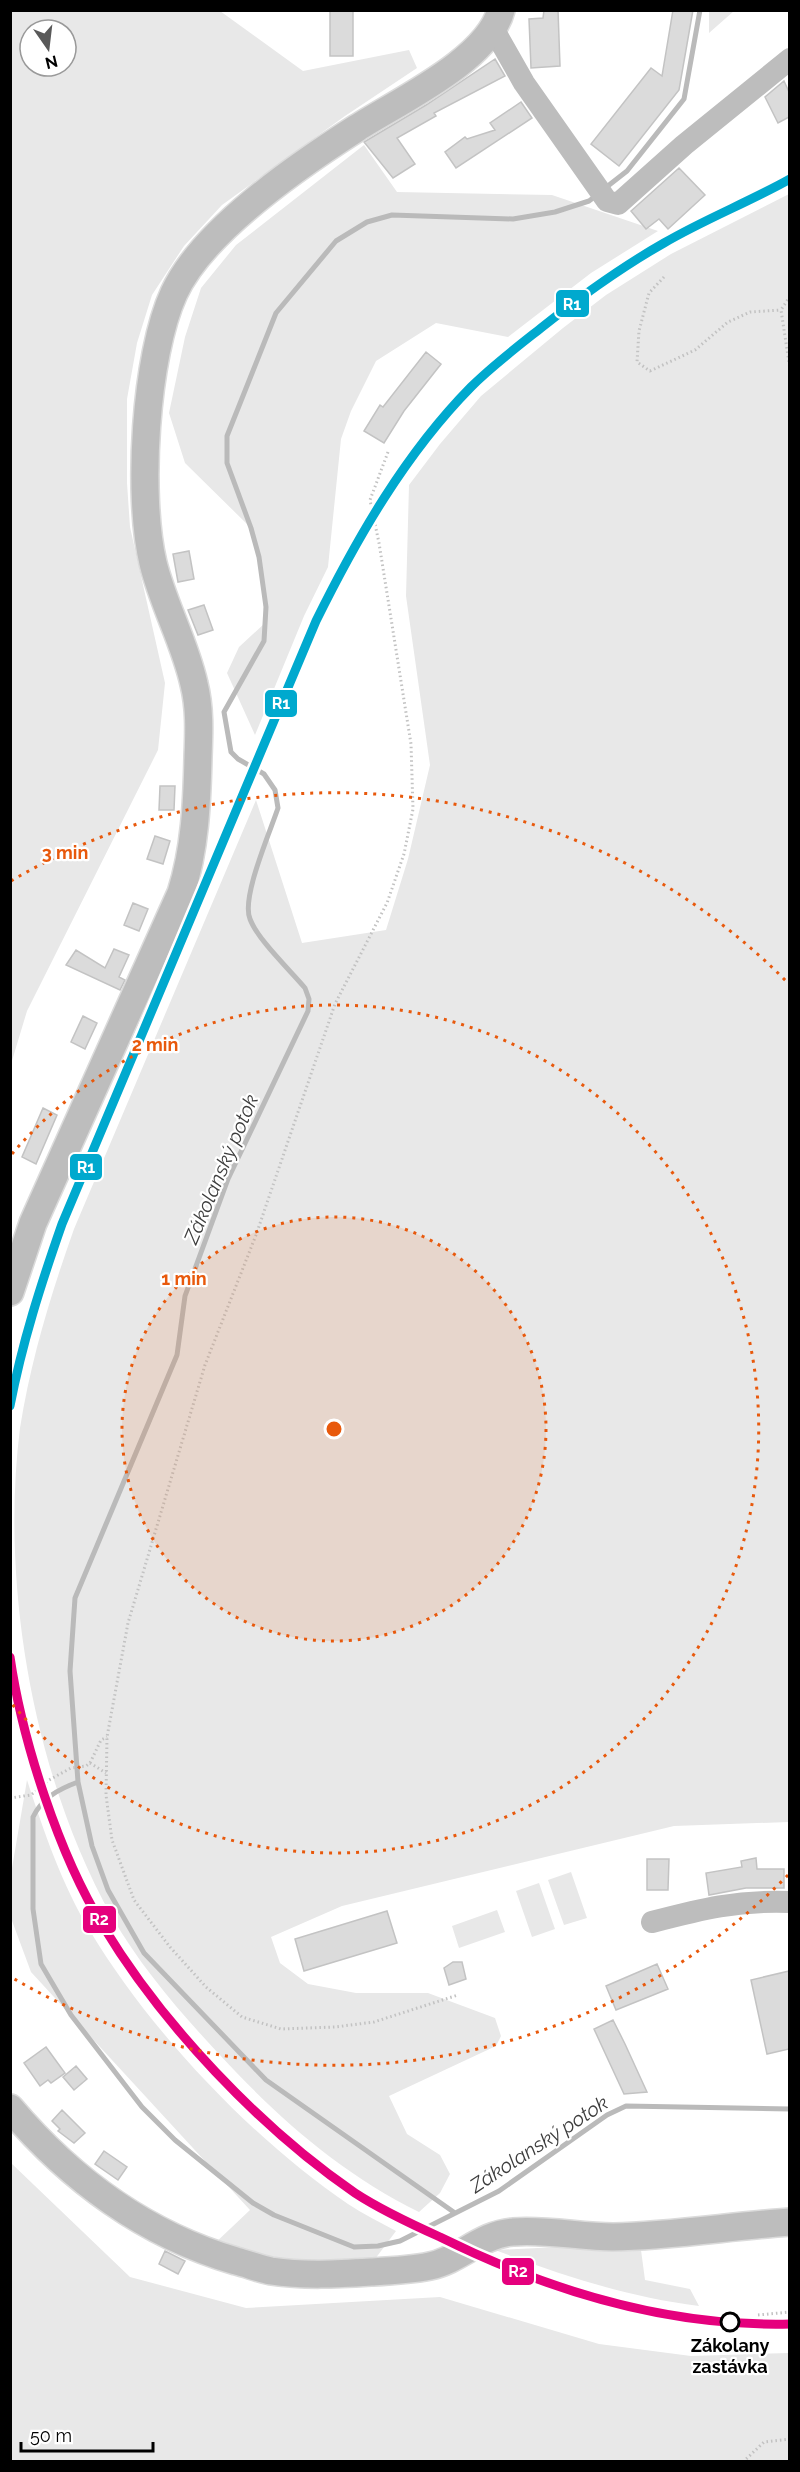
<svg xmlns="http://www.w3.org/2000/svg" width="800" height="2472" viewBox="0 0 800 2472" font-family="Raleway,sans-serif">
<style>
.green{fill:#e8e8e8;fill-rule:evenodd}
.lines{fill:none;stroke-linecap:round;stroke-linejoin:round}
.stream{stroke:#bababa;stroke-width:5}
.building{fill:#dbdbdb;stroke:#c3c3c3;stroke-width:1.5}
.major-casing{stroke:#dbdbdb;stroke-width:30}
.path{stroke:#c2c2c2;stroke-width:3;stroke-dasharray:1.5 3;stroke-linecap:butt}
.minor{stroke:#bdbdbd;stroke-width:22}
.major{stroke:#bdbdbd;stroke-width:27}
.rail-1-casing{stroke:#fff;stroke-width:14}
.rail-2-casing{stroke:#fff;stroke-width:14}
.rail-1{stroke:#00a9ce;stroke-width:9}
.rail-2{stroke:#e5007d;stroke-width:9}
.ring{fill:none;stroke:#e8590c;stroke-width:3;stroke-dasharray:3 6}
.stop-dot{fill:#fff;stroke:#000;stroke-width:3}
.labels{text-anchor:middle;dominant-baseline:central;stroke-width:4.5;stroke-linejoin:round;paint-order:stroke}
.stop-label{font-size:18px;font-weight:bold;fill:#000;stroke:#fff}
.water-label{font-size:20px;font-style:italic;fill:#3d3d3d;stroke:#fff}
.centre{fill:#e8590c;stroke:#fff;stroke-width:3}
.ring-label{font-size:18px;text-anchor:middle;font-weight:bold;fill:#e8590c;stroke:#fff;stroke-width:4.5;stroke-linejoin:round;paint-order:stroke}
.line-badge{stroke:#fff;stroke-width:2}
.badge-label{font-size:16px;text-anchor:middle;font-weight:bold;fill:#fff}
</style>
<rect width="100%" height="100%" fill="#fff"/>
<path class="green" d="M11 10 220 11 303 71 409 50 417 68 345 116 222 205 184 246 152 295 137 343 127 399V483L130 527 165 683 158 750 27 1011 11 1064ZM30 30H66V66H30Z
M709 11V10L734 11 709 33Z
M364 145 397 192 552 195 658 231 591 273 508 337 436 323 376 361 351 411 341 439 328 567 304 616 255 735 227 673 239 647 265 623 261 574 251 528 185 463 169 413 185 337 201 288 236 245Z
M789 194V1822L674 1826 342 1906 271 1937 280 1963 308 1984 356 1993H428L495 2018 501 2036 496 2046 389 2096 407 2134 440 2155 450 2174 440 2193 419 2212C339 2172 278 2118 218 2053 179 2011 141 1967 112 1917 34 1778 0 1586 20 1428 31 1359 51 1294 74 1229L256 800 302 943 386 930 408 859 430 765 406 596 409 485 440 444 481 396 563 328 606 295 671 254Z
M27 1780C44 1832 62 1885 90 1931 150 2031 252 2139 348 2204 363 2214 380 2222 396 2231L375 2259 272 2262 212 2246 250 2210 31 1972 11 1918V1874Z
M571 1872 587 1918 564 1925 548 1880Z
M539 1883 555 1929 532 1937 516 1891Z
M497 1910 505 1932 459 1948 452 1926Z
M10 2162 130 2277 246 2308 440 2297 599 2344 691 2356 789 2353V2461H11Z
M558 2247 641 2250 645 2280 690 2289 699 2306C627 2297 561 2275 495 2250Z"/>
<g class="lines">
<path class="stream" d="M604 189 627 171 684 99 700 10
M597 195 589 201 555 212 513 219 392 215 367 222 336 241 276 313 227 436V463L251 528 259 557 266 607 264 641 224 712 231 752 238 759 264 774 275 790 278 808C270 832 241 898 250 919 258 940 290 970 305 988L309 999 308 1011 228 1179 185 1296 177 1355 75 1598 70 1671 78 1782C59 1789 42 1798 33 1817V1909L41 1964 71 2015 142 2107 175 2140 253 2203 274 2215 354 2247 378 2246 400 2241 499 2191 607 2115 626 2106 790 2109
M78 1782 92 1846 108 1890 144 1953 266 2080 455 2213"/>
</g>
<path class="building" d="M330 10H353V56H330Z
M544 10H558L560 66 531 68 529 19 543 18Z
M673 10H693L679 90 619 166 591 144 651 68 662 76Z
M495 59 505 76 434 113 436 116 397 138 415 164 393 178 364 142 426 105Z
M784 81 789 92V117L778 123 765 97Z
M521 102 532 118 456 168 445 152 465 137 467 139 495 130 490 123Z
M679 168 705 195 668 229 659 219 646 229 631 211Z
M426 352 441 364 404 411 384 443 364 431 380 405 383 407Z
M189 551 194 579 178 582 173 554Z
M204 605 213 630 198 635 188 610Z
M160 786H175L174 810H159Z
M155 836 170 841 163 864 147 859Z
M133 903 148 909 139 931 124 925Z
M114 949 129 955 119 977 125 980 120 990 66 965 76 950 105 968Z
M83 1016 97 1023 85 1049 71 1042Z
M43 1108 57 1115 36 1164 22 1157Z
M756 1858 757 1869H784V1888H746L709 1895 706 1873 742 1867 741 1861Z
M647 1859H669L668 1890H647Z
M387 1911 397 1943 304 1971 295 1939Z
M453 1962H462L466 1979 449 1985 444 1968Z
M657 1964 668 1989 616 2010 606 1986Z
M789 1971V2049L767 2054 751 1980Z
M613 2020 625 2044 647 2092 624 2094 605 2053 594 2029Z
M46 2047 65 2073 51 2083 48 2080 40 2086 24 2063Z
M76 2066 87 2079 74 2090 63 2077Z
M62 2110 85 2133 74 2143 58 2131 60 2129 52 2121Z
M104 2151 127 2167 118 2180 95 2164Z
M165 2251 185 2261 178 2274 159 2264Z"/>
<g class="lines">
<defs>
<path id="major" d="M10 1292 33 1223 181 893C195 849 197 803 198 757 199 732 200 708 194 684 185 643 163 604 153 563 137 496 145 356 174 293 203 230 299 165 357 128 399 101 488 60 501 10
M10 2108C70 2179 146 2235 236 2261 248 2264 260 2269 271 2271 304 2276 338 2274 371 2272 390 2271 411 2270 430 2266 460 2260 481 2234 513 2232 546 2229 580 2237 613 2237 672 2236 731 2226 790 2222"/>
</defs>
<use href="#major" class="major-casing"/>
<path class="path" d="M664 277 649 293 639 331 637 362 650 371 695 350 728 322 750 312 781 310
M790 296 781 310 790 369
M388 452 370 500 379 543 411 744 413 809 404 854 387 903 335 1004 256 1235 205 1365 128 1623 107 1737 106 1795 112 1840 134 1900 170 1947 206 1987 242 2017 281 2029 335 2027 374 2022 458 1995
M90 1763 106 1773
M10 1798 31 1795 49 1780 71 1768 86 1766 90 1763 101 1740 107 1737
M758 2315 790 2312
M743 2462 764 2442 790 2439"/>
<path class="minor" d="M494 30 524 83 607 201 618 204 684 145 790 59
M652 1922C702 1909 737 1900 790 1902"/>
<use href="#major" class="major"/>
<defs>
<path id="rail-1" d="M10 1406C22 1343 41 1284 62 1224L316 621C357 538 405 454 471 387 492 366 517 347 541 328 580 297 620 268 664 243 705 219 749 202 790 179"/>
<path id="rail-2" d="M10 1657C22 1740 59 1855 103 1926 162 2024 260 2128 355 2193 381 2210 411 2224 440 2237 549 2291 666 2327 790 2324"/>
</defs>
<use href="#rail-1" class="rail-1-casing"/>
<use href="#rail-2" class="rail-2-casing"/>
<use href="#rail-1" class="rail-1"/>
<use href="#rail-2" class="rail-2"/>
</g>
<circle cx="334" cy="1429" r="212" fill="#e8590c" fill-opacity=".12"/>
<g class="ring">
<circle cx="334" cy="1429" r="212"/>
<path d="M12 1154A424 424 0 1 1 12 1704"/>
<path d="M788 1875A636 636 0 0 1 11 1977M11 881A636 636 0 0 1 788 983"/>
</g>
<circle class="stop-dot" cx="730" cy="2322" r="9"/>
<g class="labels">
<g class="stop-label">
<text x="730" y="2345">Zákolany<tspan x="730" dy="21">zastávka</tspan></text>
</g>
<g class="water-label">
<text transform="translate(221 1169) rotate(-67)">Zákolanský potok</text>
<text transform="translate(539 2144) rotate(-33)">Zákolanský potok</text>
</g>
</g>
<circle cx="334" cy="1429" r="9" class="centre"/>
<g class="ring-label">
<text x="65" y="859">3 min</text>
<text x="155" y="1051">2 min</text>
<text x="184" y="1285">1 min</text>
</g>
<g class="line-badge">
<rect x="555" y="289" width="35" height="29" rx="6" fill="#00a9ce"/>
<rect x="264" y="689" width="34" height="29" rx="6" fill="#00a9ce"/>
<rect x="69" y="1153" width="34" height="28" rx="6" fill="#00a9ce"/>
<rect x="82" y="1905" width="35" height="29" rx="6" fill="#e5007d"/>
<rect x="501" y="2257" width="34" height="29" rx="6" fill="#e5007d"/>
</g>
<g class="badge-label">
<text x="572" y="310">R1</text>
<text x="281" y="709">R1</text>
<text x="86" y="1173">R1</text>
<text x="99" y="1925">R2</text>
<text x="518" y="2277">R2</text>
</g>
<rect width="800" height="2472" fill="none" stroke="#000000" stroke-width="24"/>
<g transform="translate(48 48) rotate(166)"><circle r="28" fill="#ffffff" stroke="#999999" stroke-width="1.5"/>
<path d="M0-4.5L10 22L0 15L-10 22Z" fill="#595959"/>
<text y="-9" font-size="16" font-weight="bold" text-anchor="middle" fill="#000000">N</text>
</g>
<path d="M21 2442v9h132v-9" fill="none" stroke="#000000" stroke-width="3"/>
<text x="30" y="2442" font-size="18" fill="#000000" stroke="#ffffff" stroke-width="4.5" paint-order="stroke">50 m</text>
</svg>
